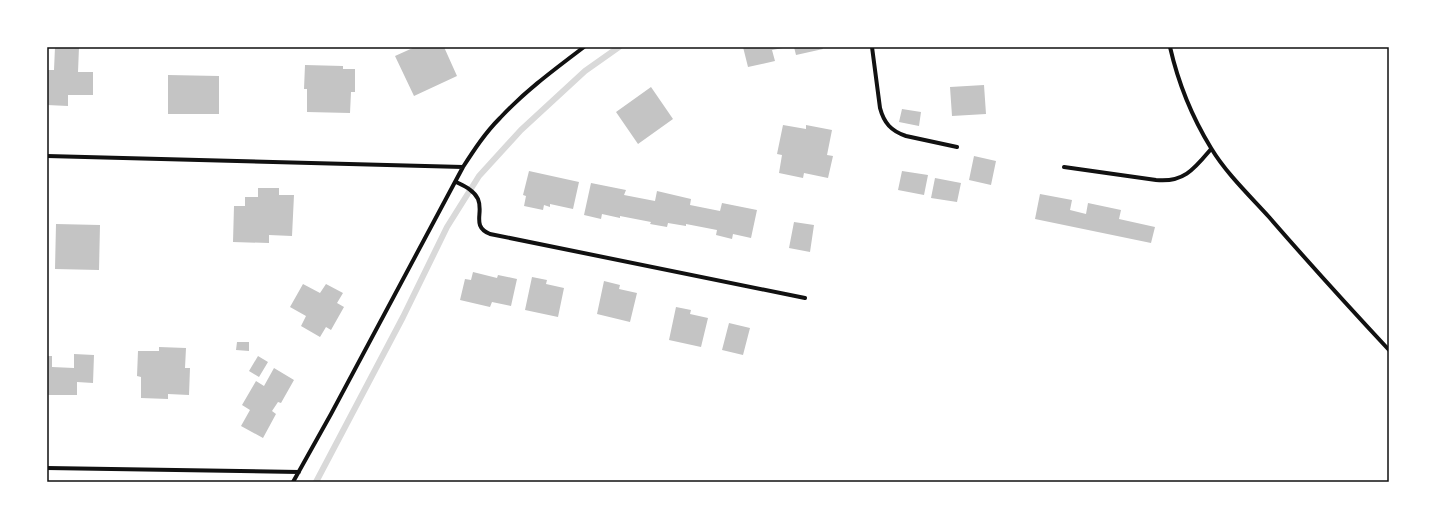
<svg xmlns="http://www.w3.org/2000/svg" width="1436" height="529" viewBox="0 0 1436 529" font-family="'IBM Plex Sans',sans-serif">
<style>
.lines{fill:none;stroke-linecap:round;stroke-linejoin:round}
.stream{stroke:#d9d9d9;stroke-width:6}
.building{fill:#c4c4c4}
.minor{stroke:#111;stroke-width:4}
.neatline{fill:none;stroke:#111;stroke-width:1.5}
</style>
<rect width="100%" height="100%" fill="#fff"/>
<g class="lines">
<path class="stream" d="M316 482 403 317 447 227 479 176 521 130 585 71 619 47"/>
</g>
<path class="building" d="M55 47H79L78 72H93V95H68V106L47 105V70H54Z
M415 47H444L457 76 414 96 395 56Z
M743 47H783V48L772 50 775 61 748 67Z
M794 47H822L823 49 796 55Z
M305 65 343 66V69H355V92H351L350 113 307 112V89H304Z
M168 75 219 76V114H168Z
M984 85 986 114 952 116 950 87Z
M651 87 673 119 638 144 616 112Z
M902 109 921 112 919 126 899 122Z
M783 125 806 129V125L832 130 827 155 833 156 828 178 804 173 803 178 779 173 782 155 777 154Z
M974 156 996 161 991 185 969 180Z
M529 171 579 182 573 209 550 204V207L544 205 543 210 524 206 526 196 523 195Z
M902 171 928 175 924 195 898 190Z
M935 178 961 183 957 202 931 198Z
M591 183 626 190 624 195 655 201 657 191 691 199 690 205 720 211 722 203 757 210 751 238 733 234 732 239 716 235 717 230 686 224V226L668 223 667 227 650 224 651 222 620 216V218L602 214 601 219 584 215Z
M258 188H279V195H294L292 236 269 235V243L233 242 234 206H245V197H258Z
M1040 194 1072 200 1070 210 1086 214 1088 203 1121 210 1119 219 1155 227 1151 243 1035 219Z
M794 222 814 225 810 252 789 248Z
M56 224 100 225 99 270 55 269Z
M473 272 497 278 498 275 517 279 511 306 492 302 490 307 460 300 465 279 471 280Z
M532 277 547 280 546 284 564 288 558 317 525 310Z
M604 281 620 285 619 289 637 293 630 322 597 314Z
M303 284 320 293 326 284 343 293 337 303 344 307 331 330 326 327 320 337 301 326 306 316 290 307Z
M676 307 691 310 690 314 708 318 701 347 669 340Z
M729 323 750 328 743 355 722 350Z
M237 342H249V351L236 350Z
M159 347 186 348 185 368H190L189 395 168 394V399L141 398V377L137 376 138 351H159Z
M74 354 94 355 93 383 77 382V395H47V356H52V367L74 368Z
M258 356 268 362 259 377 249 371Z
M274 368 294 380 281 403 278 402 272 411 276 414 263 438 241 426 250 410 242 405 256 381 264 386Z"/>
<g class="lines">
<path class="minor" d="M872 47 880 108C884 123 891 131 906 136L957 147
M1170 47C1178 82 1192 117 1211 148 1226 173 1249 195 1269 217 1308 262 1348 306 1389 350
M47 156 463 167
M1064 167 1156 180C1184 183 1195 168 1211 149
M456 182C464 186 474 190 478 199 484 213 471 226 490 234L805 298
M47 468 299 472
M293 482 331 414 463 167C474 150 485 133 500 118 525 91 555 69 584 47"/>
</g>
<rect width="1436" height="529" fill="none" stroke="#ffffff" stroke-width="96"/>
<rect x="48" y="48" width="1340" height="433" class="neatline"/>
</svg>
